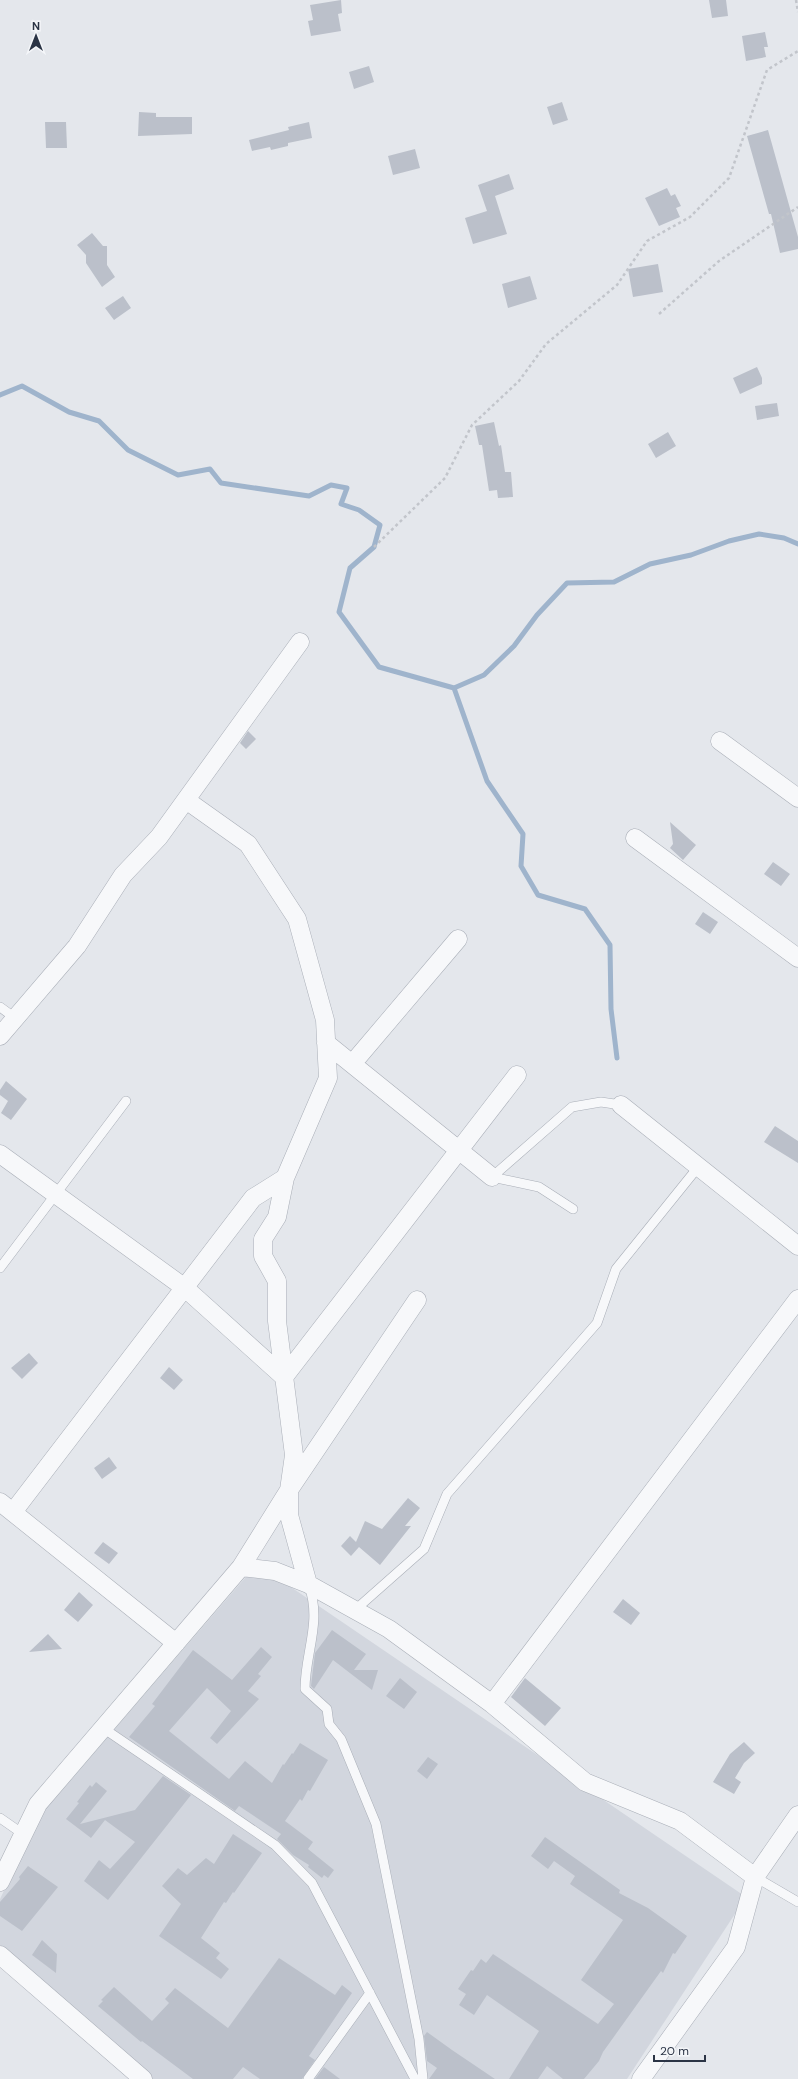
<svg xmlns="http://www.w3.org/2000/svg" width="798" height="2079" viewBox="0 0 798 2079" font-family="'DM Sans',sans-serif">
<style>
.built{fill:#d2d6de}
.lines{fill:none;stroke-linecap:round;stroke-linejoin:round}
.stream{stroke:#9fb4cc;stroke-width:5}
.building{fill:#bbc0ca}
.lane-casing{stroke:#a9aeb7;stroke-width:10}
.street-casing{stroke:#a9aeb7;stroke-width:19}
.path{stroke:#c2c5cb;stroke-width:2.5;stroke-dasharray:3 3;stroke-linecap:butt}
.lane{stroke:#f7f8fa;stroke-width:9}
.street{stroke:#f7f8fa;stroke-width:18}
</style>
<rect width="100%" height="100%" fill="#e4e7ec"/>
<path class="built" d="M257 1564 746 1897 627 2079H152L0 1945V1899L40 1815Z"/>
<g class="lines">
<path class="stream" d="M0 395 22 386 69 412 99 421 128 450 178 475 210 469 221 483 309 496 331 485 347 488 341 504 359 510 380 525 374 547 350 568 339 612 379 667 454 688 484 675 514 646 537 615 567 583 614 582 650 564 691 555 729 541 759 534 784 538 798 544
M454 688 487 781 523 834 521 866 538 895 585 909 610 945 611 1009 617 1058"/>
</g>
<path class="building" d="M341 0 342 13 338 14 341 31 311 36 308 21 313 20 310 5Z
M709 0H726L728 16 712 18Z
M765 32 768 47H764L766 57 746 61 742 36Z
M369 66 374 82 354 89 349 72Z
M562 102 568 120 553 125 547 107Z
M139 112 156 113V117H192V134L138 136Z
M45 122H66L67 148H46Z
M309 122 312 138 288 143V146L271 150 270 147 252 151 249 140 289 130 288 127Z
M768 130 798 237V249L780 253 771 214H769L747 136Z
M415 149 420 168 393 175 388 156Z
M509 174 514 189 495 196 507 234 473 244 465 218 487 211 478 185Z
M667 188 671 196 675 194 681 206 676 208 680 217 659 226 645 198Z
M92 233 103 246H107V265L115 277 102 287 86 263V255L77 245Z
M658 264 663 292 633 297 628 269Z
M530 276 537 299 508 308 502 284Z
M123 296 131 308 114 320 105 308Z
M757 367 762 378V384L740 394 733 378Z
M777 403 779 416 757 420 755 406Z
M494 422 499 446 501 445 505 472H511L513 497 498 498 497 490 489 491 482 445H479L475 426Z
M668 432 676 446 656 458 648 444Z
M248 731 256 739 246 749 240 743Z
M670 822 696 845 683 860 670 848 673 844Z
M773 862 790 874 781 886 764 874Z
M703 912 718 922 710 934 695 924Z
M6 1081 27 1099 11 1120 1 1113 8 1101 0 1095V1090Z
M775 1126 798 1141V1163L764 1142Z
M29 1353 38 1363 22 1379 11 1368Z
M169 1367 183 1380 174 1390 160 1378Z
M109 1457 117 1468 102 1479 94 1468Z
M408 1498 420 1508 405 1526H411L380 1565 359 1547 351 1556 341 1546 350 1536 356 1542 365 1521 382 1529Z
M103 1542 118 1553 109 1564 94 1553Z
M79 1592 93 1605 78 1622 64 1610Z
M623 1599 640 1613 631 1625 613 1612Z
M332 1630 366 1654 354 1670H378L372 1690 333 1660 314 1689 311 1686 315 1653Z
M48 1634 62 1649 29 1652Z
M261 1647 272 1657 258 1674 261 1676 248 1691 259 1699 217 1744 210 1738 231 1711 207 1688 169 1731 229 1779 245 1761 272 1783 283 1764 284 1765 292 1753 293 1754 300 1743 328 1760 310 1791 308 1790 302 1801 300 1799 285 1821 313 1842 308 1849 334 1870 328 1878 324 1875 322 1878 308 1867 309 1865 293 1855 277 1839 281 1834 239 1806 235 1811 129 1737 155 1706 152 1704 193 1650 232 1680Z
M400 1678 417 1692 404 1709 386 1696Z
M525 1678 561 1708 545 1726 511 1697Z
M744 1742 755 1753 744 1763 735 1778 741 1782 734 1794 713 1782 730 1754Z
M428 1757 438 1764 427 1779 417 1771Z
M163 1776 191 1795 108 1900 84 1881 99 1860 110 1869 135 1842 105 1820 91 1838 66 1819 79 1803 77 1802 90 1785 92 1787 96 1782 107 1791 80 1824 135 1810Z
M233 1834 262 1853 234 1893 233 1892 226 1903 224 1902 201 1938 220 1953 216 1958 229 1969 221 1979 159 1936 181 1904 162 1886 178 1868 187 1875 206 1858 214 1864Z
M545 1837 620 1890 619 1893 648 1908 687 1936 675 1954 673 1953 663 1973 661 1971 603 2052 599 2061 584 2079H563L547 2066 538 2079H509L539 2031 487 1995 474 2015 459 2005 466 1994 458 1989 471 1970 473 1971 481 1959 486 1963 493 1954 598 2024 614 2004 581 1980 623 1920 570 1884 575 1876 554 1861 548 1869 531 1856Z
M28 1866 58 1887 22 1931 0 1916V1902L20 1879 19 1877Z
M42 1940 57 1954 56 1973 32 1955Z
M279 1958 335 1995 342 1985 352 1993 309 2056 315 2060 302 2079H260L243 2067 233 2079H193L142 2041 141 2042 98 2006 103 2001 101 2000 114 1987 152 2021 169 2003 165 1999 175 1988 228 2028Z
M427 2032 452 2050 495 2079H429L437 2068 427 2061 424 2036Z
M324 2067 340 2079H315Z"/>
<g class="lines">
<defs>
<path id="lane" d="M0 1007 15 1018
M492 1177 572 1107 601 1102 621 1105
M492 1177 539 1187 573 1209
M0 1268 126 1101
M309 1586C322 1622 305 1653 305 1689L327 1709 329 1724 341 1739 376 1824 419 2039 423 2079
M355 1610 424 1549 447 1494 597 1323 616 1269 699 1166
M103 1728 275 1845 312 1883 415 2079
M0 1818 23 1834
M755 1877 798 1902
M308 2079 370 1993"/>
<path id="street" d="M720 741 798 798
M186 800 248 844 297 919 325 1020 328 1078 285 1178 277 1217 263 1239V1256L277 1281V1321L294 1455 289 1490V1515L308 1584
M635 838 798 958
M0 1036 77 946 123 875 159 837 300 642
M326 1043 492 1177
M352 1064 458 939
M621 1105 798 1246
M0 1154 185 1288 284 1377 517 1075
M0 1502 176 1643
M13 1512 253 1198 285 1178
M241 1567 275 1571 308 1584 389 1629 492 1704 585 1782 680 1821 755 1877
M492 1704 798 1299
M0 1882 38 1804 241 1567 289 1490 417 1300
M0 1955 143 2079
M641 2079 736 1947 755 1877 798 1815"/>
</defs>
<use href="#lane" class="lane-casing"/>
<use href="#street" class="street-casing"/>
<path class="path" d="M796 0 798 12
M659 314 719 261 798 207
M374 547 445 478 472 425 519 381 546 344 617 285 647 241 690 217 729 178 767 70 798 51"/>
<use href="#lane" class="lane"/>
<use href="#street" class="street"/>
</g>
<g transform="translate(36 36)" stroke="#f4f6f9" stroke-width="3" paint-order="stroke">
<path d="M0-3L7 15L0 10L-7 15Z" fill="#2b3445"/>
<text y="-6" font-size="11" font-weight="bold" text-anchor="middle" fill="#2b3445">N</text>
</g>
<path d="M654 2055v6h51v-6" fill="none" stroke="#2b3445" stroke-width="2"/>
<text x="660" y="2055" font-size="12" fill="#2b3445" stroke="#f4f6f9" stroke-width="3" paint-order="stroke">20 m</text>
</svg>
